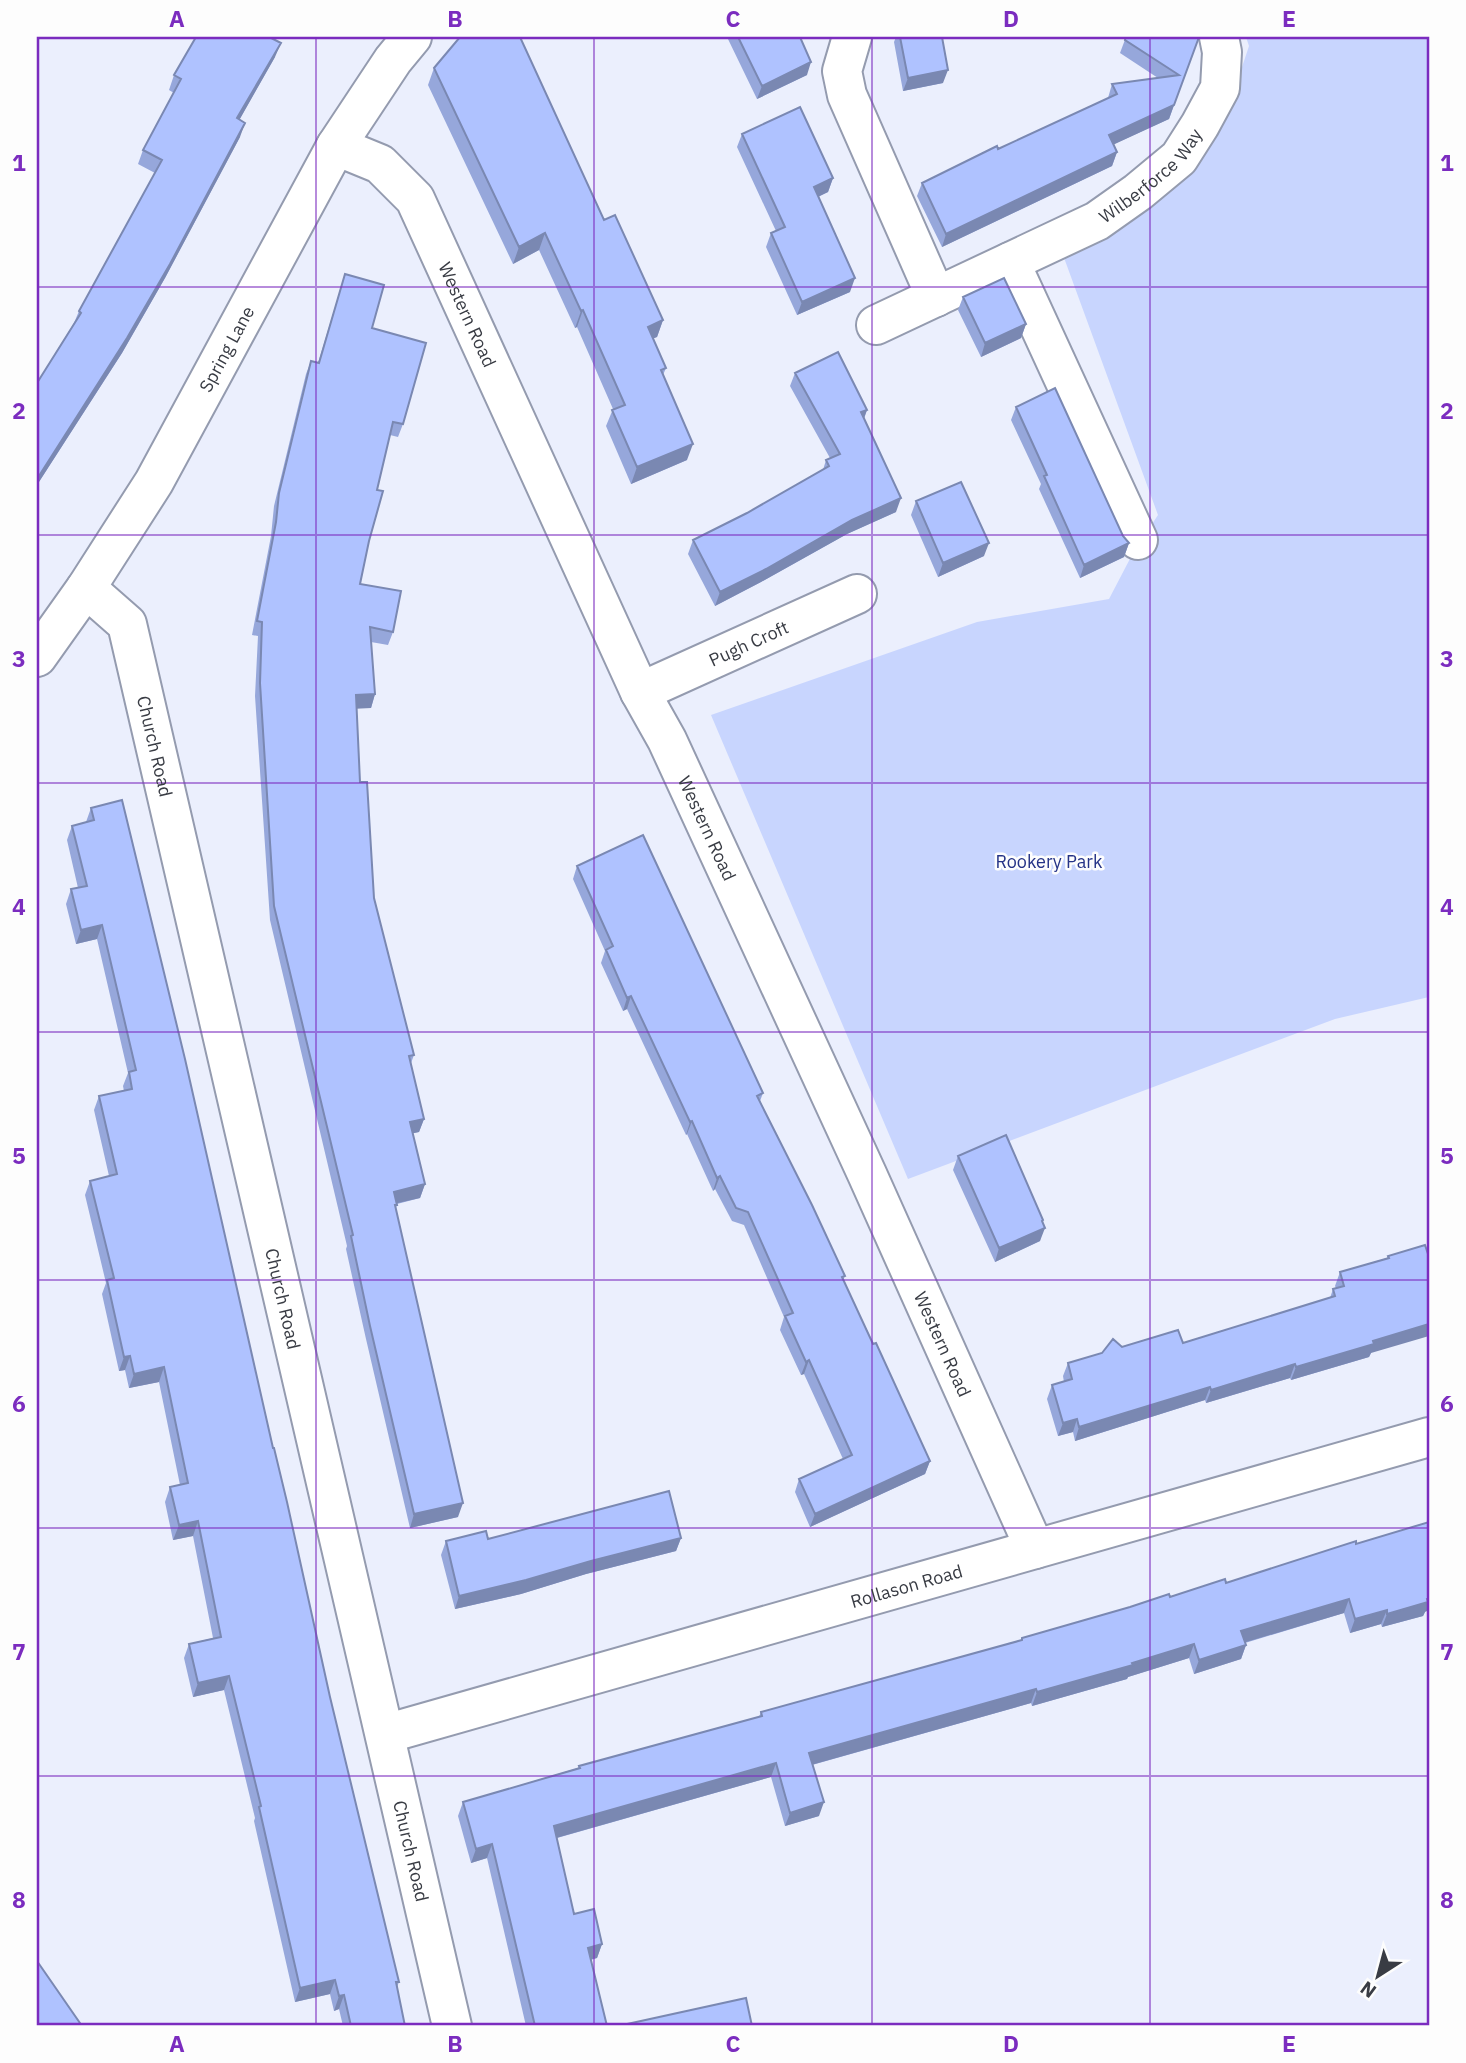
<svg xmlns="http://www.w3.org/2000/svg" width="1466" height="2063" viewBox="0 0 1466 2063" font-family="'IBM Plex Sans',sans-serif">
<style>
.green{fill:#c8d5fe}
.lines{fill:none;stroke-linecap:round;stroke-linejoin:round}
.street-casing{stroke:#949baf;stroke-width:42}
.street{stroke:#fff;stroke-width:38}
.wall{fill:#96a7db}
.shaded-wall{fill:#7a88b2}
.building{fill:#afc2ff;stroke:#7a88b2;stroke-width:2}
.grid{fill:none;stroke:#7b2cbf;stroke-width:2;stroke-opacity:0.55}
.labels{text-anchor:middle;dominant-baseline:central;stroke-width:5;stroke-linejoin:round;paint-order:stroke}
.street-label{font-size:18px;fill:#393c44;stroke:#fdfdfd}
.park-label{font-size:18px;fill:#253387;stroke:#fdfdfd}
.neatline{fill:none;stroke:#7b2cbf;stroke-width:2.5}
.grid-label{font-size:23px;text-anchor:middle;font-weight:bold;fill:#7b2cbf}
</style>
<rect width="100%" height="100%" fill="#ebeffd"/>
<path class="green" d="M1246 37H1429V997L1335 1019 908 1179 711 715 977 622 1109 599 1133 553 1158 515 1063 255 1230 103 1249 46Z"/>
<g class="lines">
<defs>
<g id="street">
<path d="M852 37 842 71 847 95 936 297"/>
<path id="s1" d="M336 146 380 164 415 199 640 692 667 740 867 1174 1035 1549"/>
<path d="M1010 262 1138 540"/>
<path id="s2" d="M876 325 1097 221 1138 192 1179 158 1200 125 1220 88 1222 52 1219 37"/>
<path id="s3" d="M86 588 127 624 452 2026"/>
<path id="s4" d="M37 657 86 588 154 482 336 146 393 60 412 37"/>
<path id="s5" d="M640 692 857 594"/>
<path id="s6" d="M385 1734 1429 1437"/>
</g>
</defs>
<use href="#street" class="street-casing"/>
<use href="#street" class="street"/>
</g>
<path class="wall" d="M196 37H276L274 39 275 57 239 120 240 137 165 278 122 353 37 485V383L74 323 79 311 155 173 138 164 143 150 174 93 169 90 174 75Z
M727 37H800L807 75 757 99Z
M896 37H942L943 83 903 91 894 42Z
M1126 37H1199L1169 119 1114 144 1117 152 1112 166 942 247 917 196 922 183 998 149 1108 98 1112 84 1158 78 1120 53Z
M434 68 604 220 663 320 657 337 653 338 666 368 663 375 687 460 631 484 606 426 613 409 577 327 575 328 539 250 513 264 428 85Z
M742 134 833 178 828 192 818 197 850 292 797 315 766 247 771 233 776 231 737 147Z
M345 274 372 328 403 424 398 437 390 435 377 490 369 541 360 584 393 632 388 645 371 642 375 694 371 708H356L357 740 360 782 374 898 414 1055 411 1063 424 1119 419 1132 413 1133 425 1184 420 1198 397 1204 396 1208 458 1517 410 1528 366 1339 346 1249 347 1246 270 920 255 696 258 636 252 635 271 536 274 506 306 374 311 361 318 363Z
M963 297 1026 324 1021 338 981 357 958 310Z
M795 373 867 410 864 419 896 512 847 534 761 582 715 606 688 554 693 540 747 513 823 470 826 460 830 458 790 386Z
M1016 407 1129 543 1124 557 1080 578 1039 489 1041 484 1011 420Z
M916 501 984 556 938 577 911 515Z
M91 808 330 1697 399 1982 397 1987 405 2026H343L339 2009 334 2011 330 1994 295 2002 254 1821 255 1818 224 1690 193 1697 184 1658 189 1644 213 1638 193 1536 173 1540 165 1502 170 1487 180 1485 159 1382 129 1388 125 1370 119 1371 102 1294 106 1283 85 1195 90 1181 109 1176 94 1110 99 1096 124 1091 123 1086 128 1073 97 939 76 944 66 904 71 889 78 888 67 840 72 826 86 822Z
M577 866 763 1093 760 1101 845 1276 843 1280 930 1461 925 1474 810 1527 795 1492 799 1479 843 1459 804 1374 801 1375 780 1330 784 1317 744 1225 732 1221 715 1189 713 1191 687 1134 686 1135 627 1009 623 1011 601 963 605 951 573 879Z
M958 1156 1043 1220 1040 1241 995 1262 953 1170Z
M1425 1245 1369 1357 1291 1380 1290 1378 1206 1403 1205 1400 1075 1441 1073 1432 1058 1436 1047 1399 1052 1385 1064 1382 1063 1376 1068 1363 1122 1347 1183 1343 1330 1298 1333 1289 1336 1288 1335 1286 1340 1272 1387 1258 1388 1256Z
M681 1538 676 1551 586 1574 521 1594 455 1609 441 1555 446 1541 488 1539Z
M1356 1544 1425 1612 1423 1616 1382 1627 1381 1624 1350 1633 1344 1613 1245 1643 1246 1645 1241 1659 1194 1674 1189 1658 1128 1677 1127 1679 1032 1706 1031 1703 812 1765 819 1816 785 1826 771 1777 557 1838 574 1914 602 1944 597 1958 591 1960 607 2026H526L487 1858 471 1863 458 1816 463 1802 578 1768 579 1766 759 1717 761 1712 1021 1641 1022 1638 1170 1597 1226 1583Z"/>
<path class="shaded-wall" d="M281 43 275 57 232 133 237 118Z
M811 62 807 75 757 99 762 86Z
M948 70 943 83 903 91 908 78Z
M1174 105 1169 119 1104 149 1109 135Z
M245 123 240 137 165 278 122 353 37 485V479Z
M1117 152 1112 166 942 247 946 234Z
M833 178 828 192 809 201 814 187Z
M545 233 539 250 513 264 519 247Z
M855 278 850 292 797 315 802 302Z
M583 310 577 327 575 328 581 311Z
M663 320 657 337 642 343 648 327Z
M1026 324 1021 338 981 357 985 343Z
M867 410 862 423 861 412Z
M693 444 687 460 631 484 637 467Z
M901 498 896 512 847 534 761 582 715 606 720 592 852 520Z
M989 543 984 556 938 577 943 563Z
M1129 543 1124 557 1080 578 1084 565Z
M375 694 371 708 351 709 356 695Z
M102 925 97 939 76 944 81 930Z
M631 996 627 1009 623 1011 627 998Z
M424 1119 419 1132 405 1135 410 1122Z
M692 1121 687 1134 686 1135 690 1122Z
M720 1176 715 1189 713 1191 717 1178Z
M425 1184 420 1198 389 1205 394 1192Z
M1043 1220 1040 1230 1045 1228 1040 1241 995 1262 999 1248Z
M1429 1324V1336L1371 1353 1369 1357 1291 1380 1296 1367 1373 1341Z
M130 1356 125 1370 119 1371 124 1357Z
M809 1360 804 1374 801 1375 806 1362Z
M1295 1364 1290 1378 1206 1403 1211 1390Z
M164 1367 159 1382 129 1388 134 1374Z
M1210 1387 1205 1400 1075 1441 1079 1427Z
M1077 1419 1073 1432 1058 1436 1063 1423Z
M930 1461 925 1474 810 1527 815 1514Z
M463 1503 458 1517 410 1528 414 1514Z
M198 1521 193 1536 173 1540 179 1525Z
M681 1538 676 1551 586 1574 521 1594 455 1609 459 1596Z
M1429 1598V1610L1425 1612 1423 1616 1382 1627 1387 1614Z
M1349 1599 1344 1613 1236 1645 1241 1631Z
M1387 1610 1381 1624 1350 1633 1355 1619Z
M1194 1644 1189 1658 1128 1677 1127 1679 1032 1706 1037 1692Z
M1246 1645 1241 1659 1194 1674 1199 1660Z
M229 1676 224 1690 193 1697 198 1683Z
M1036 1689 1031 1703 804 1767 809 1753Z
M776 1763 771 1777 549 1840 554 1826Z
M824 1802 819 1816 785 1826 790 1813Z
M492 1844 487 1858 471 1863 476 1849Z
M602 1944 597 1958 582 1961 588 1948Z
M335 1980 330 1994 295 2002 300 1988Z
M344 1995 339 2009 334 2011 339 1996Z"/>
<path class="building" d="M196 37H272L271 38 281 43 237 118 245 123 170 264 127 338 37 479V383L81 313 79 311 162 160 143 150 181 79 174 75Z
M460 37H520L604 220 615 215 663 320 648 327 666 368 661 370 693 444 637 467 612 410 625 405 583 310 581 311 545 233 519 247 434 68Z
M738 37H800L811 62 762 86Z
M900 37H942L948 70 908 78Z
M1126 37H1199L1174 105 1109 135 1117 152 946 234 922 183 997 146 998 149 1117 94 1112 84 1179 75 1125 40Z
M800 107 833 178 814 187 855 278 802 302 771 233 785 227 742 134Z
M345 274 384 285 372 328 426 343 403 424 393 422 377 490 383 491 369 541 360 584 401 591 393 632 370 627 375 694 356 695 360 782H367L374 898 414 1055 409 1056 424 1119 410 1122 425 1184 394 1192 397 1205H395L463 1503 414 1514 370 1326 351 1236 353 1235 274 906 260 683 262 622 257 621 276 522 279 493 311 361 319 363Z
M1004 278 1026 324 985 343 963 297Z
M838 352 867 410 861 412 901 498 852 520 766 569 720 592 693 540 747 513 829 466 826 460 840 454 795 373Z
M1055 388 1123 536 1129 543 1084 565 1044 476 1047 475 1016 407Z
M961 482 989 543 943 563 916 501Z
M122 800 185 1059 273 1448H274L287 1502 330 1697 399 1982H396L405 2026H351L344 1995 339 1996 335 1980 300 1988 259 1807 261 1806 229 1676 198 1683 189 1644 221 1637 198 1521 179 1525 170 1487 188 1483 164 1367 134 1374 130 1356 124 1357 107 1280 114 1278 90 1181 117 1174 99 1096 132 1089 129 1072 136 1070 102 925 81 930 71 889 87 886 72 826 94 820 91 808Z
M643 835 763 1093 757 1096 812 1205 845 1276 842 1277 873 1344 876 1343 930 1461 815 1514 799 1479 852 1455 809 1360 806 1362 785 1316 793 1313 748 1212 736 1208 720 1176 717 1178 692 1121 690 1122 631 996 627 998 606 950 613 946 577 866Z
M1006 1135 1043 1220 1042 1221 1045 1228 999 1248 958 1156Z
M1425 1245 1429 1257V1324L1373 1341 1374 1344 1296 1367 1295 1364 1211 1390 1210 1387 1079 1427 1077 1419 1063 1423 1052 1385 1072 1379 1068 1363 1102 1353 1113 1339 1122 1347 1178 1330 1183 1343 1335 1296 1333 1289 1344 1286 1340 1272 1389 1258 1388 1256Z
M669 1491 681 1538 591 1561 526 1580 459 1596 446 1541 486 1531 488 1539Z
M1429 1522V1598L1427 1599 1428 1602 1387 1614V1610L1355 1619 1349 1599 1241 1631 1246 1645 1199 1660 1194 1644 1132 1663 1133 1665 1037 1692 1036 1689 809 1753 824 1802 790 1813 776 1763 554 1826 574 1914 594 1909 602 1944 588 1948 607 2026H535L492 1844 476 1849 463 1802 580 1768 579 1766 762 1716 761 1712 1022 1640V1638L1130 1607 1169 1594 1170 1597 1225 1579 1226 1583 1356 1541V1544Z
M37 1961 82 2026H37Z
M746 1998 752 2026H618Z"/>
<path class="grid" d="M316 37V2026M594 37V2026M872 37V2026M1150 37V2026M37 287H1429M37 535H1429M37 783H1429M37 1032H1429M37 1280H1429M37 1528H1429M37 1776H1429"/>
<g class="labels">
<g class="street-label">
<text stroke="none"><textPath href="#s2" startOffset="315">Wilberforce Way</textPath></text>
<text stroke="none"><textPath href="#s1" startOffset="224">Western Road</textPath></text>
<text stroke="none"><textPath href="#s4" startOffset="362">Spring Lane</textPath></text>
<text stroke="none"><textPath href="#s5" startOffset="119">Pugh Croft</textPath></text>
<text stroke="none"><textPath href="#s3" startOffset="180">Church Road</textPath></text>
<text stroke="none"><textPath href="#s1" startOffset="791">Western Road</textPath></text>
<text stroke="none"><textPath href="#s3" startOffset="747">Church Road</textPath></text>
<text stroke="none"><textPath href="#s1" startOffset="1358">Western Road</textPath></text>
<text stroke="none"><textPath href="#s6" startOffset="542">Rollason Road</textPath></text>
<text stroke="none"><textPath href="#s3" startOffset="1314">Church Road</textPath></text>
</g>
<g class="park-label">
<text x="1049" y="861">Rookery Park</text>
</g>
</g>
<rect width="1466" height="2063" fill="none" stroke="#fdfdfd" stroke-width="77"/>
<g transform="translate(1378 1976) rotate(216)" stroke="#fdfdfd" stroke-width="5" paint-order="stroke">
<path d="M0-5L12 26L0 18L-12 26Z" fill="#393c44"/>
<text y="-10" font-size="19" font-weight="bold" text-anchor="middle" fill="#393c44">N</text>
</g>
<rect x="38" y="38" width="1390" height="1986" class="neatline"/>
<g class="grid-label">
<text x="177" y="27">A</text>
<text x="455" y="27">B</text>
<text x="733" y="27">C</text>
<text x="1011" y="27">D</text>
<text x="1289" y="27">E</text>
<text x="19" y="171">1</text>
<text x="1447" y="171">1</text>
<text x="19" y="419">2</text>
<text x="1447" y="419">2</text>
<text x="19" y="667">3</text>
<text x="1447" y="667">3</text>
<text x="19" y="915">4</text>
<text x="1447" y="915">4</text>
<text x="19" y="1164">5</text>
<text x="1447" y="1164">5</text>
<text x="19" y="1412">6</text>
<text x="1447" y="1412">6</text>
<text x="19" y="1660">7</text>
<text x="1447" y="1660">7</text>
<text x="19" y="1908">8</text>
<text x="1447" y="1908">8</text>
<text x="177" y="2052">A</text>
<text x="455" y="2052">B</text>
<text x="733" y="2052">C</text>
<text x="1011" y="2052">D</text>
<text x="1289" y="2052">E</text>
</g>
</svg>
